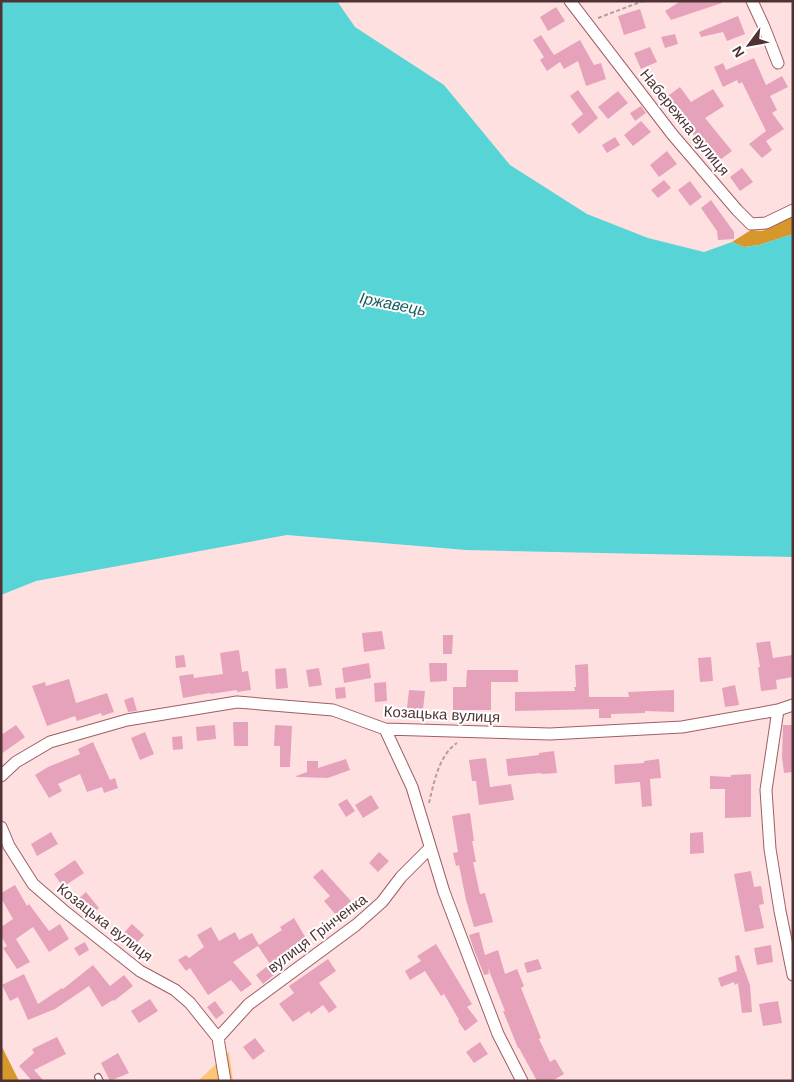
<svg xmlns="http://www.w3.org/2000/svg" width="794" height="1082" viewBox="0 0 794 1082" font-family="Arial,sans-serif">
<style>
.green{fill:#fcc676}
.forest{fill:#d6982b}
.water{fill:#57d5d6}
.building{fill:#e6a2ba}
.lines{fill:none;stroke-linecap:round;stroke-linejoin:round}
.service-casing{stroke:#a05e63;stroke-width:8}
.minor-casing{stroke:#a05e63;stroke-width:13}
.path{stroke:#ba9b9c;stroke-width:2;stroke-dasharray:4 2.5;stroke-linecap:butt}
.service{stroke:#fff;stroke-width:5.5}
.minor{stroke:#fff;stroke-width:11}
.labels{text-anchor:middle;dominant-baseline:central;stroke-width:4;stroke-linejoin:round;paint-order:stroke}
.street-label{font-size:15px;fill:#503234;stroke:#fff}
.water-label{font-size:16px;font-style:italic;fill:#1b6162;stroke:#fff}
</style>
<rect width="100%" height="100%" fill="#ffe0e1"/>
<path class="green" d="M229 1052 233 1081H198Z"/>
<path class="forest" d="M793 216V234L759 245 744 247 732 242 751 230 762 231Z
M1 1045 19 1081H1Z"/>
<path class="water" d="M1 1H337L355 27 444 85 510 165 587 214 648 238 704 252 732 242 744 247 759 245 793 234V557L466 550 287 535 36 581 1 595Z"/>
<path class="building" d="M681 1H721L722 3 671 20 665 11Z
M556 7 565 21 548 31 540 17Z
M640 9 646 28 624 35 618 16Z
M738 16 745 34 727 41 723 32 701 37 699 32Z
M675 34 678 44 665 48 661 37Z
M541 35 554 55 580 40 594 65 601 63 606 79 586 86 578 61 564 69 560 62 547 71 540 60 544 57 533 40Z
M650 47 657 62 641 69 634 53Z
M754 58 766 85 782 76 788 87 770 96 777 110 772 113 784 129 766 141 772 150 762 158 749 144 766 131 742 82 739 84 737 80 723 87 714 67 723 63 726 70Z
M680 87 691 102 713 89 724 106 705 118 732 151 716 163 665 98Z
M578 90 598 118 579 134 571 124 583 114 570 96Z
M618 91 628 103 608 119 598 107Z
M641 106 646 113 635 121 630 113Z
M641 121 651 132 633 146 624 135Z
M615 137 620 145 607 153 602 145Z
M667 151 677 164 659 177 650 165Z
M742 168 753 182 740 191 730 177Z
M664 180 671 188 658 198 651 190Z
M690 181 702 197 690 206 678 190Z
M711 200 734 232V239L718 240 717 231 701 208Z
M382 631 385 649 364 652 362 633Z
M443 635H453L452 654H443Z
M770 641 773 658 793 655V677L776 680 777 689 761 691 758 667H760L756 643Z
M239 650 242 672 248 671 251 690 237 692V690L210 694V693L183 698 179 676 193 674 194 678 223 674 220 653Z
M184 655 186 667 176 668 175 656Z
M711 657 713 681 700 682 698 658Z
M369 663 371 678 344 683 342 668Z
M429 663H447V681L430 682Z
M588 664 589 697H629L628 692 674 690V712L645 711V713L611 714V718H599V709L515 711V692L575 691 574 687H576L575 665Z
M286 668 288 688 276 689 275 669Z
M319 668 322 685 309 687 306 670Z
M467 670H518V682H491V710H453V687H466Z
M69 679 76 703 107 693 114 712 102 716 101 713 77 721 75 716 47 726 32 686 45 682 46 686Z
M386 682 387 701 375 702 374 683Z
M735 685 739 705 725 707 722 688Z
M345 687 346 698 336 699 335 688Z
M409 690 425 691 423 710 407 708Z
M133 697 137 711 128 712 124 700Z
M233 722H248V746H234Z
M16 725 25 737 1 754V735Z
M215 725 216 739 197 741 196 727Z
M275 725 292 726 290 767H280V746H274Z
M783 725H793V772L784 773 782 757Z
M145 732 154 754 140 760 131 738Z
M182 736 183 749 173 750 172 737Z
M93 742 110 780 115 778 118 788 104 793 102 787 87 792 80 774 58 784 62 791 49 798 35 775 48 767 80 754 78 749Z
M554 751 557 773 541 774V773L508 776 506 759 539 755V753Z
M486 758 490 787 511 784 514 800 479 805 476 781H472L469 760Z
M346 759 350 770 328 778 297 777 296 776 307 772V761H318V768Z
M659 759 661 778 650 779 652 806 642 807 640 782 615 784 614 765 644 763V761Z
M751 774V817L725 818V789H710V776L731 777V775Z
M371 795 379 808 363 818 355 805Z
M347 799 355 811 346 817 338 804Z
M470 813 474 841H472L476 862H473L480 894 485 893 493 922 474 927 466 900 459 865 456 866 453 853 458 852 452 816Z
M51 832 58 844 37 856 31 844Z
M703 832 704 853 690 854V833Z
M379 852 389 861 378 872 369 863Z
M75 860 84 873 63 887 54 874Z
M322 869 351 901 336 915 324 901 330 896 313 877Z
M751 871 754 887 761 886 764 904 759 905 764 928 745 932 734 874Z
M15 885 27 906 29 904 49 931 60 924 69 939 49 952 33 927 16 939 30 962 17 969 3 948 7 946 1 936V927L13 919 1 898V893Z
M86 892 99 908 89 917 76 901Z
M294 918 307 940 281 956 287 964 263 984 256 975 270 964 258 946 233 962 252 984 241 992 231 980 208 995 190 968 186 971 178 960 186 955 189 958 204 947 197 935 211 927 219 941 235 932 239 940 252 933 259 945 282 930 280 927Z
M132 924 144 935 132 948 120 937Z
M479 932 485 955 498 950 505 974 517 969 524 986 521 988 541 1038 539 1039 550 1062 555 1059 564 1074 552 1081H537L519 1048H518L503 1011H505L488 968 489 974 484 975 473 947 469 935Z
M85 942 89 950 79 956 74 948Z
M436 944 472 1004 467 1007 478 1021 465 1031 458 1021 459 1020 444 994 441 996 425 971 410 980 405 971 421 961 417 956Z
M771 945 773 962 757 965 754 948Z
M739 955 750 985 752 1012 742 1013 738 983 735 985 734 982 721 987 718 978 737 971 735 956Z
M328 959 336 971 319 983 337 1007 329 1013 323 1005 311 1014 309 1011 293 1022 279 1004 294 993 289 986Z
M538 959 542 969 527 973 524 963Z
M93 965 110 986 124 975 133 986 114 1001 113 1000 102 1007 89 986 55 1009 28 1020 18 997 10 1001 2 985 24 974 38 1004 62 988 63 989Z
M150 999 158 1011 139 1023 131 1011Z
M215 1001 224 1013 216 1019 207 1007Z
M778 1001 782 1023 763 1026 759 1004Z
M57 1037 66 1054 34 1070 44 1081H32L19 1066 34 1053 32 1049Z
M255 1038 265 1051 253 1060 243 1047Z
M480 1042 488 1054 474 1063 466 1052Z
M118 1053 129 1073 110 1081 101 1063Z"/>
<g class="lines">
<defs>
<path id="service" d="M98 1077 100 1081"/>
<path id="minor" d="M570 1 672 134 737 210 751 224 766 223 793 210
M752 1 764 27 778 63
M778 710 766 790 770 849 780 911 793 975
M385 729 412 787 444 892 498 1034 522 1081
M1 776 16 762 50 742 127 720 237 702 333 710 385 729 550 734 682 727 778 710 793 705
M1 827 9 846 33 884 63 910 140 971 175 990 190 1003 218 1038 225 1081
M218 1038 249 1004 356 925 382 902 401 877 430 848"/>
</defs>
<use href="#service" class="service-casing"/>
<use href="#minor" class="minor-casing"/>
<path class="path" d="M598 18 643 1
M429 803C434 782 439 755 457 743"/>
<use href="#service" class="service"/>
<use href="#minor" class="minor"/>
</g>
<g class="labels">
<g class="street-label">
<text transform="translate(685 122) rotate(51)">Набережна вулиця</text>
<text transform="translate(442 714) rotate(3)">Козацька вулиця</text>
<text transform="translate(105 922) rotate(38)">Козацька вулиця</text>
<text transform="translate(317 933) rotate(-37)">вулиця Грінченка</text>
</g>
<g class="water-label">
<text transform="translate(393 304) rotate(11)">Іржавець</text>
</g>
</g>
<rect width="794" height="1082" fill="none" stroke="#503234" stroke-width="5"/>
<g transform="translate(749 45) rotate(238)" stroke="#ffffff" stroke-width="4" paint-order="stroke">
<path d="M0-4L9 19L0 12L-9 19Z" fill="#503234"/>
<text y="-8" font-size="14" font-weight="bold" text-anchor="middle" fill="#503234">N</text>
</g>
</svg>
